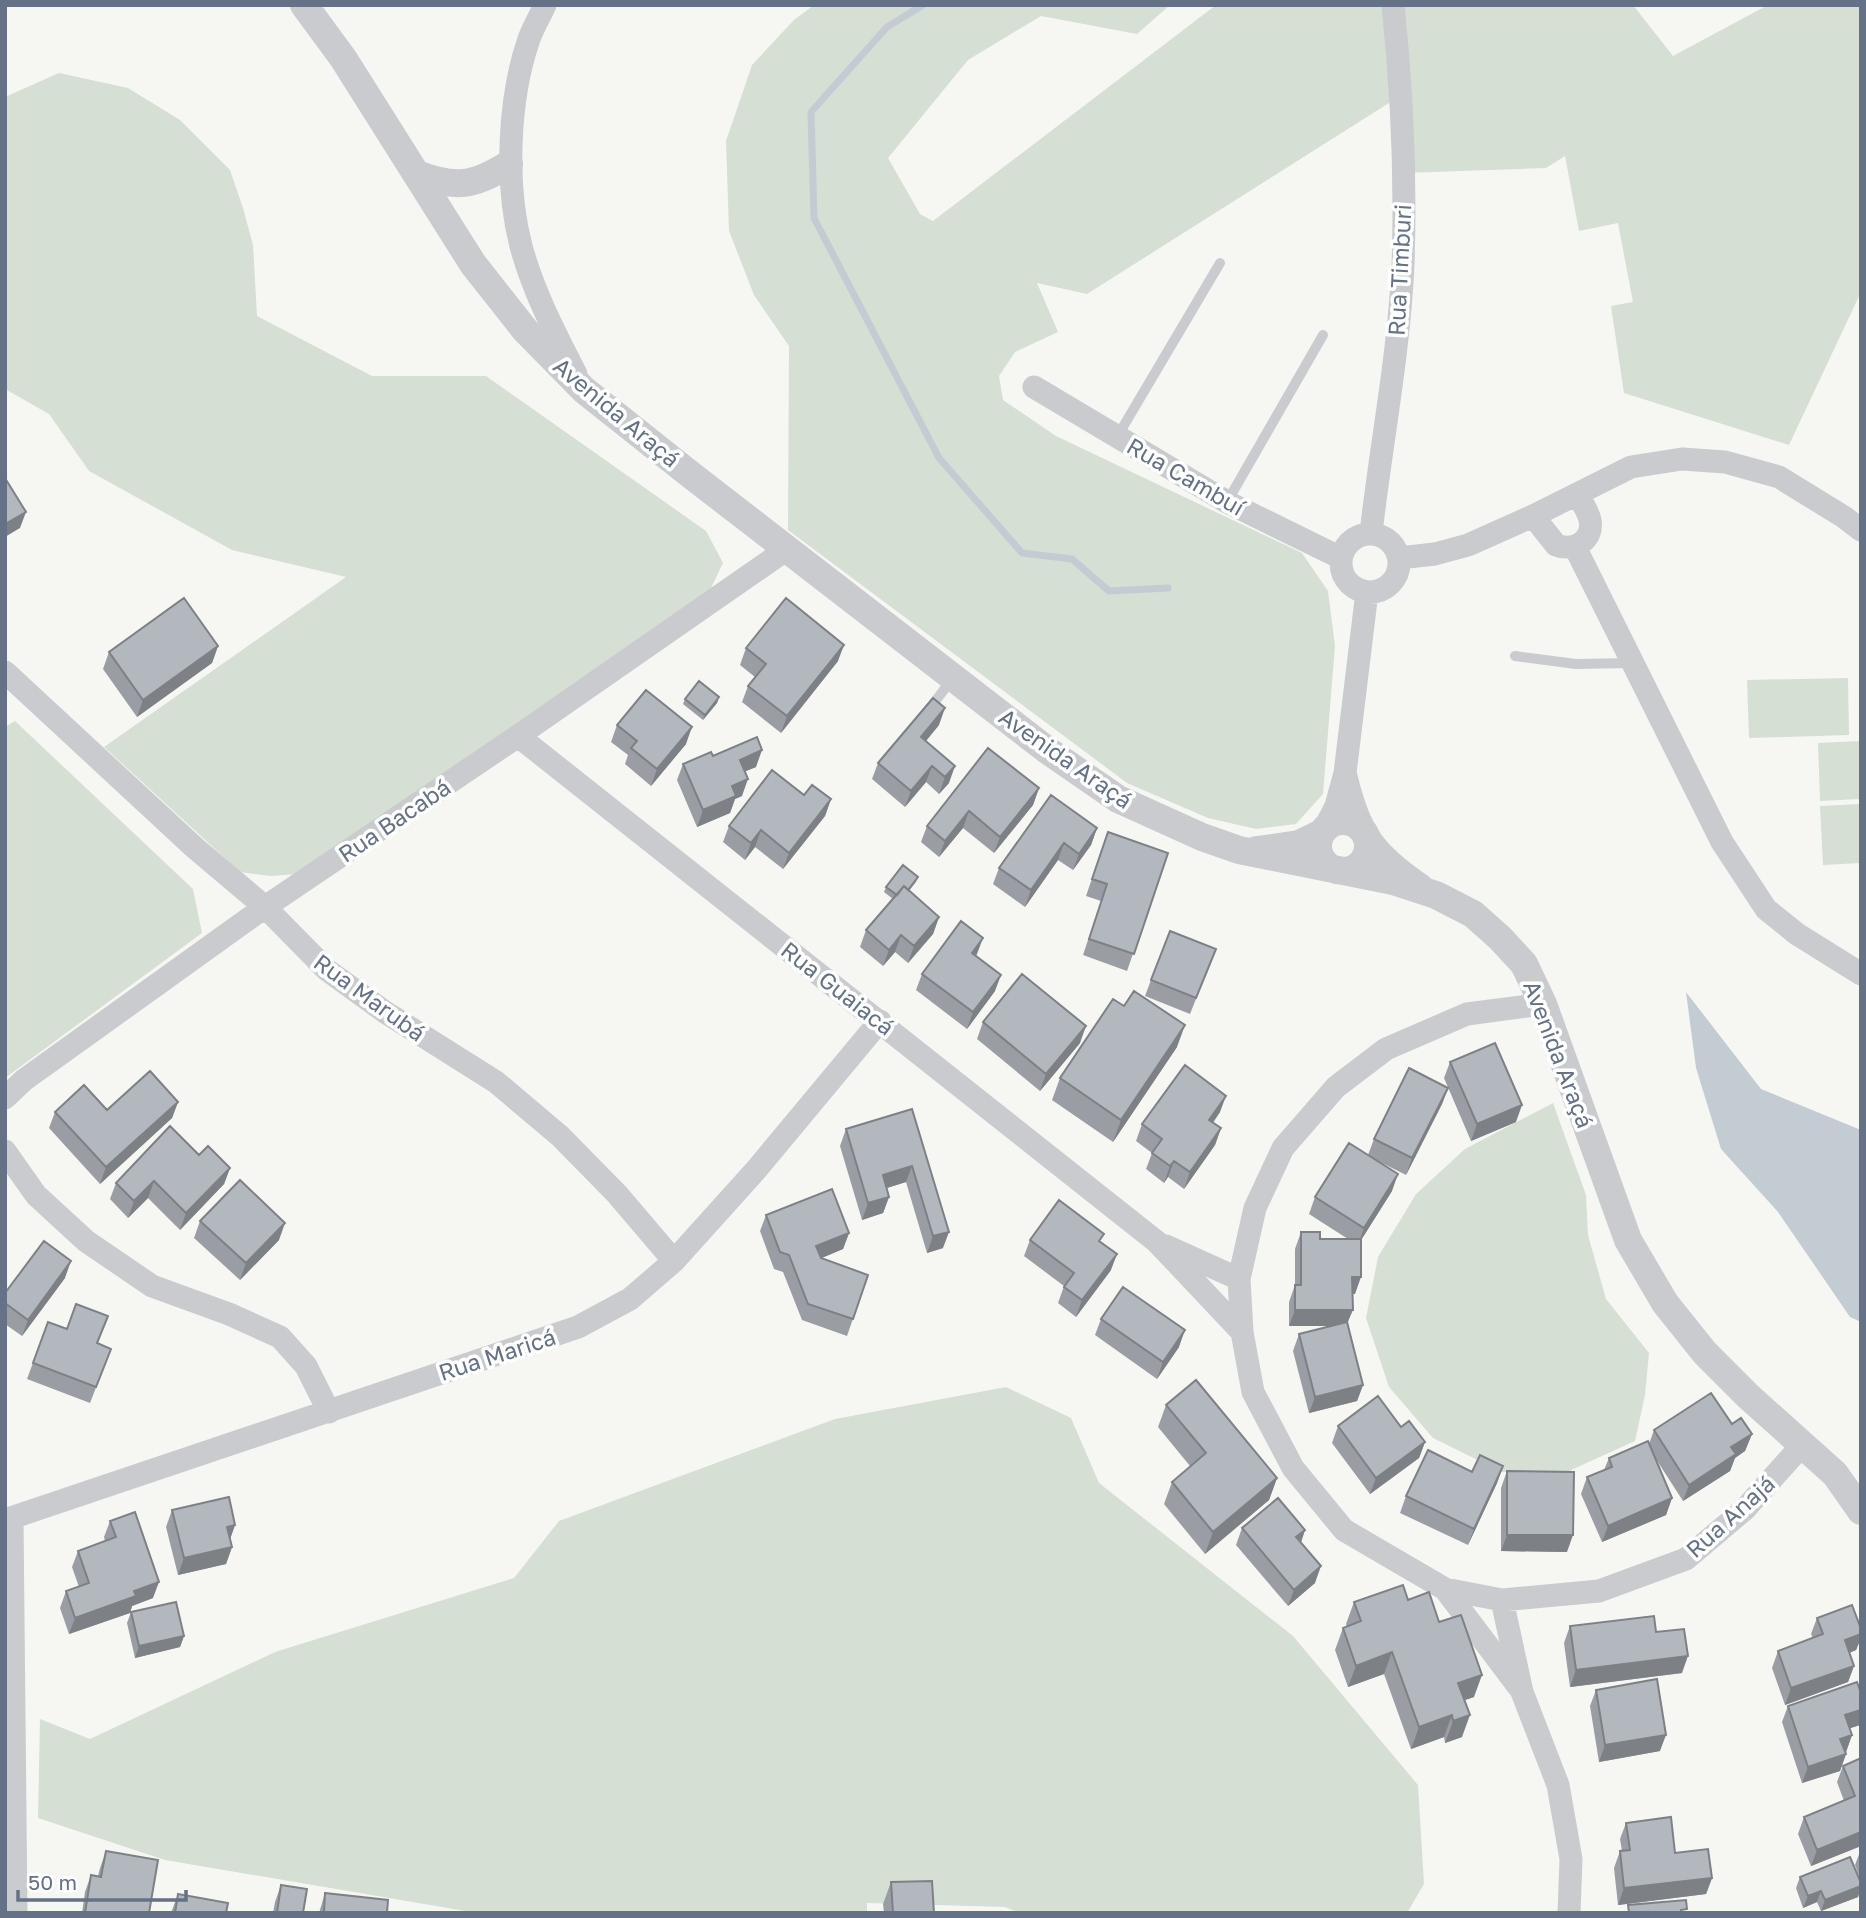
<svg xmlns="http://www.w3.org/2000/svg" width="1866" height="1918" viewBox="0 0 1866 1918" font-family="'Golos Text',sans-serif">
<style>
.green{fill:#d6dfd4}
.water{fill:#c4ccd3}
.lines{fill:none;stroke-linecap:round;stroke-linejoin:round}
.stream{stroke:#c4ccd3;stroke-width:7}
.service{stroke:#c9cbcf;stroke-width:10}
.minor{stroke:#c9cbcf;stroke-width:23}
.tertiary{stroke:#c9cbcf;stroke-width:28}
.wall{fill:#9a9ea4}
.shaded-wall{fill:#7d8186}
.building{fill:#b3b8bf;stroke:#7d8186;stroke-width:2}
.labels{text-anchor:middle;dominant-baseline:central;stroke-width:7;stroke-linejoin:round;paint-order:stroke}
.street-label{font-size:23px;fill:#647186;stroke:#fff}
</style>
<rect width="100%" height="100%" fill="#f6f7f3"/>
<path class="green" d="M814 5H1170L1137 34 1041 16 968 60 888 158 920 214 933 221 1216 5H1633L1673 56 1768 5H1861V292L1789 445 1624 393 1611 306 1633 302 1618 223 1579 231 1565 156 1546 168 1404 173 1400 96 1087 294 1037 283 1058 332 1015 352 999 376 1003 400 1056 436 1302 553 1328 591 1335 646 1323 794 1296 824 1256 829 1208 818 1127 783 788 530 789 346 754 295 729 231 726 141 752 65 794 20Z
M59 73 128 88 180 120 230 170 243 208 253 245 257 316 372 376H486L706 531 723 563 710 590 299 874 270 876 240 872 104 747 346 577 232 550 89 471 49 414 5 389V97Z
M1848 678 1849 735 1749 738 1747 680Z
M15 721 193 889 202 933 5 1078V727Z
M1861 741V799L1820 801 1818 743Z
M1861 804V863L1823 865 1820 806Z
M1553 1103 1586 1195 1588 1235 1606 1299 1649 1353 1645 1395 1635 1441 1569 1471 1502 1472 1433 1438 1389 1387 1366 1318 1378 1257 1416 1194 1465 1149Z
M1006 1387 1071 1418 1099 1483 1293 1636 1418 1785 1424 1884 1407 1913H1020L1005 1907 867 1903V1913H477L165 1860 38 1818 40 1719 90 1739 275 1652 514 1578 559 1521 835 1419Z"/>
<path class="water" d="M1686 992 1761 1089 1861 1130V1322L1850 1317 1778 1212 1721 1149 1696 1068Z"/>
<g class="lines">
<path class="stream" d="M923 5 887 27 811 112 814 218 939 458 1022 553 1072 559 1109 591 1168 588"/>
<path class="service" d="M1117 437 1220 263
M1227 502 1323 335
M1515 656 1576 664 1633 663
M928 711 952 679"/>
<path class="minor" d="M545 5C540 16 533 28 529 39 508 99 505 185 521 246 533 291 555 333 576 374
M1034 387 1227 502 1341 558
M1533 516 1556 545C1573 552 1594 541 1590 520 1588 511 1582 502 1577 494
M1371 533C1381 445 1399 354 1403 265 1406 178 1402 91 1393 5
M1341 563a29 29 0 1 1 58 0a29 29 0 1 1-58 0Z
M1575 547 1722 842 1766 909 1797 934 1861 974
M1399 558 1435 554 1468 545 1533 516 1631 467 1682 459 1725 462 1779 477 1844 517 1861 530
M5 672 195 848 265 907 327 970 385 1012 496 1082 560 1136 617 1194 674 1261
M518 736 1157 1242 1242 1332
M1346 776C1359 832 1374 853 1421 885
M1255 848 1297 842 1324 829 1336 806 1345 773 1367 592
M1543 1004 1467 1014 1386 1049 1336 1087 1283 1148 1255 1208 1239 1279 1242 1332 1253 1392 1293 1468 1344 1530 1445 1589 1502 1600 1599 1591 1686 1559 1745 1509 1803 1444
M5 1098 24 1080 265 907 518 736 787 549
M5 1151 36 1195 86 1241 152 1286 229 1314 280 1337 306 1366 329 1412
M1166 1246 1239 1279
M12 1519 16 1913
M5 1520 578 1327 630 1299 674 1261 756 1170 880 1021
M1445 1589 1518 1686
M1502 1600 1522 1692 1558 1785 1571 1859 1569 1913"/>
<path class="tertiary" d="M304 5 343 58 473 264 525 330 584 390 691 475 1047 750 1118 799 1202 837 1239 850 1393 881 1436 895 1473 914 1500 938 1524 964 1543 1004 1628 1240 1665 1303 1705 1353 1748 1396 1835 1474 1861 1511
M417 174C456 189 474 186 509 164
M1318 846a25 25 0 1 1 50 0a25 25 0 1 1-50 0Z"/>
</g>
<path class="wall" d="M218 646 212 663 137 717 103 669 109 652Z
M746 648 838 661 781 733 742 702 748 686 755 677 740 665Z
M719 697 717 703 703 720 683 704 685 699Z
M617 725 686 744 651 786 625 764 628 755 611 742Z
M939 725 926 741 949 783 939 794 926 782 905 807 872 779 878 763Z
M713 756 756 767 744 772 742 796 735 799 730 813 697 827 677 780 683 764Z
M1039 788 1033 805 994 853 963 828 939 857 921 842 927 826Z
M804 795 831 799 825 816 783 869 755 847 745 860 723 842 729 826Z
M1097 828 1091 845 1073 870 1058 860 1025 907 993 884 999 868Z
M1108 832 1168 853 1127 971 1083 955 1101 901 1086 896Z
M918 877 916 882 909 891 939 917 933 934 908 963 895 952 883 966 860 947 866 930 893 899 884 892 886 887Z
M977 954 975 956 995 991 967 1029 916 990 922 974Z
M1209 966 1190 1014 1145 996 1151 980Z
M1124 1006 1177 1047 1113 1142 1052 1100 1060 1078Z
M983 1022 1080 1043 1040 1091 977 1039Z
M1450 1062 1516 1122 1471 1141 1444 1078Z
M1448 1088 1442 1104 1406 1175 1372 1158 1392 1191 1361 1240 1355 1294H1352L1348 1323 1363 1385 1357 1401 1309 1413 1293 1351 1299 1334 1332 1326H1289V1302L1295 1285V1249L1301 1232 1320 1239H1348L1309 1214 1315 1197 1368 1155 1374 1139Z
M178 1102 172 1118 100 1184 49 1128 55 1112 107 1110Z
M912 1109 943 1248 927 1253 906 1182 887 1188 889 1197 883 1213 862 1220 840 1146 846 1129Z
M1220 1112 1213 1123 1221 1128 1215 1145 1184 1189 1168 1177 1164 1183 1146 1169 1152 1153 1136 1141 1142 1124Z
M199 1155 230 1168 224 1184 180 1230 148 1198 128 1218 110 1199 116 1183Z
M766 1215 849 1233 843 1249 821 1258 868 1275 847 1336 802 1320 783 1272 774 1269 760 1231Z
M200 1221 279 1240 240 1280 194 1238Z
M1030 1240 1101 1242 1111 1270 1076 1317 1058 1303 1064 1286 1024 1256Z
M65 1278 22 1336 5 1324V1293Z
M1101 1319 1179 1347 1157 1379 1095 1335Z
M48 1322 111 1349 90 1403 27 1379Z
M1166 1405 1277 1478 1269 1500 1205 1554 1164 1504 1172 1482 1190 1466 1158 1427Z
M1732 1424 1752 1434 1745 1451 1735 1458 1730 1471 1683 1501 1654 1456 1672 1498 1666 1515 1602 1542 1581 1494 1587 1477 1604 1470 1609 1458 1649 1444 1654 1430Z
M1338 1426 1401 1427 1425 1442 1419 1458 1370 1494 1332 1443Z
M1503 1466 1497 1483 1468 1545 1400 1513 1406 1496Z
M1507 1471 1567 1552 1501 1551V1488Z
M172 1510 235 1525 230 1539 232 1547 226 1564 178 1575 166 1527Z
M110 1521 153 1598 132 1606 130 1613 69 1634 60 1608 66 1591 79 1587 72 1567 78 1551 105 1541 104 1537Z
M1242 1528 1305 1530 1301 1543 1315 1583 1288 1606 1236 1545Z
M1408 1600 1439 1622 1474 1697 1465 1700 1462 1737 1445 1743 1444 1737 1411 1749 1384 1674 1348 1687 1335 1650 1343 1628 1347 1627 1346 1624 1354 1602Z
M131 1612 184 1636 180 1647 135 1658 127 1623Z
M1817 1618 1861 1629V1638L1856 1650 1849 1653 1854 1666 1848 1682 1785 1705 1772 1668 1778 1651 1813 1638 1811 1634Z
M1570 1626 1656 1632 1682 1673 1570 1687 1564 1643Z
M1596 1690 1660 1751 1599 1762 1590 1706Z
M1861 1693V1722L1860 1725 1850 1728 1852 1735 1846 1752H1845L1846 1754 1840 1771 1802 1783 1782 1722 1788 1706Z
M1861 1758V1846L1811 1866 1798 1834 1804 1817 1844 1801 1837 1782 1843 1766Z
M1626 1823 1712 1878 1706 1894 1618 1905 1614 1868 1620 1851H1622L1620 1839Z
M1861 1849V1881L1855 1865Z
M106 1851 149 1913H82L85 1892 91 1875 98 1876 100 1868Z
M1800 1877 1861 1883V1888L1858 1897 1821 1911 1817 1902 1803 1908 1796 1888Z
M891 1882 934 1913H884L883 1904Z
M281 1885 303 1913H273L275 1902Z
M325 1893 387 1913H319Z
M178 1894 226 1913H171Z"/>
<path class="shaded-wall" d="M26 512 20 528 5 537V524Z
M844 645 838 661 781 733 787 716Z
M218 646 212 663 137 717 143 700Z
M719 697 717 703 703 720 705 715Z
M945 708 939 725 915 754 921 737Z
M692 727 686 744 651 786 657 769Z
M762 750 756 767 733 776 740 760Z
M932 766 926 782 905 807 911 791Z
M955 766 949 783 939 794 945 777Z
M748 779 742 796 735 799 730 813 697 827 703 810 732 786Z
M1039 788 1033 805 994 853 1000 837Z
M831 799 825 816 783 869 789 853Z
M969 811 963 828 939 857 945 841Z
M1097 828 1091 845 1073 870 1079 854Z
M761 830 755 847 745 860 751 843Z
M1064 843 1058 860 1025 907 1031 890Z
M939 917 933 934 908 963 914 946Z
M901 935 895 952 883 966 889 950Z
M983 938 977 954 966 970 972 953Z
M1001 975 995 991 967 1029 973 1012Z
M1185 1025 1177 1047 1113 1142 1121 1120Z
M1086 1026 1080 1043 1040 1091 1046 1074Z
M1448 1088 1442 1104 1406 1175 1412 1158Z
M1226 1096 1220 1112 1203 1136 1209 1120Z
M178 1102 172 1118 100 1184 106 1167Z
M1522 1105 1516 1122 1471 1141 1477 1124Z
M1221 1128 1215 1145 1184 1189 1190 1172Z
M1174 1161 1168 1177 1164 1183 1170 1166Z
M912 1166 906 1182 877 1191 883 1175Z
M230 1168 224 1184 180 1230 186 1213Z
M1398 1174 1392 1191 1358 1245 1364 1228Z
M154 1181 148 1198 128 1218 134 1201Z
M889 1197 883 1213 862 1220 868 1203Z
M285 1223 279 1240 240 1280 246 1263Z
M949 1232 943 1248 927 1253 933 1236Z
M849 1233 843 1249 810 1263 816 1246Z
M1117 1254 1111 1270 1076 1317 1082 1300Z
M71 1261 65 1278 22 1336 28 1320Z
M1352 1277H1361L1355 1294H1346Z
M1295 1310H1353L1346 1326H1289Z
M1185 1330 1179 1347 1157 1379 1163 1362Z
M1363 1385 1357 1401 1309 1413 1315 1397Z
M1752 1434 1745 1451 1735 1458 1730 1471 1683 1501 1689 1485 1731 1447Z
M1425 1442 1419 1458 1370 1494 1376 1478Z
M1503 1466 1497 1483 1468 1545 1474 1529Z
M1277 1478 1269 1500 1205 1554 1213 1532Z
M1672 1498 1666 1515 1602 1542 1608 1526Z
M235 1525 229 1542 227 1527Z
M1305 1530 1299 1547 1296 1537Z
M1507 1535H1573L1567 1552 1501 1551Z
M232 1547 226 1564 178 1575 184 1558Z
M1321 1566 1315 1583 1288 1606 1294 1590Z
M159 1582 153 1598 132 1606 130 1613 69 1634 75 1618 134 1591Z
M1861 1634V1638L1856 1650 1839 1657 1845 1640Z
M184 1636 180 1647 135 1658 139 1646Z
M1392 1652 1384 1674 1348 1687 1356 1666Z
M1688 1656 1682 1673 1570 1687 1576 1670Z
M1854 1666 1848 1682 1785 1705 1791 1688Z
M1482 1675 1474 1697 1450 1705 1458 1683Z
M1861 1710 1860 1725 1839 1732 1845 1715Z
M1452 1715 1444 1737 1411 1749 1419 1727Z
M1470 1715 1462 1737 1445 1743 1453 1721Z
M1666 1735 1660 1751 1599 1762 1605 1745Z
M1852 1735 1846 1752 1834 1756 1840 1739Z
M1846 1754 1840 1771 1802 1783 1808 1767Z
M1861 1832V1846L1811 1866 1817 1850Z
M1712 1878 1706 1894 1618 1905 1624 1888Z
M1861 1886 1858 1897 1821 1911 1825 1900Z
M1821 1891 1817 1902 1803 1908 1808 1896Z"/>
<path class="building" d="M5 478 26 512 5 524Z
M184 598 218 646 143 700 109 652Z
M786 598 844 645 787 716 748 686 766 664 746 648Z
M699 681 719 697 705 715 685 699Z
M646 690 692 727 657 769 631 748 637 741 617 725Z
M933 698 945 708 921 737 955 766 945 777 932 766 911 791 878 763Z
M757 737 762 750 740 760 748 779 732 786 736 796 703 810 683 764 711 752 713 756Z
M988 748 1039 788 1000 837 969 811 945 841 927 826Z
M772 770 804 795 812 785 831 799 789 853 761 830 751 843 729 826Z
M1051 795 1097 828 1079 854 1064 843 1031 890 999 868Z
M1108 832 1168 853 1134 954 1089 939 1107 884 1092 879Z
M903 865 918 877 908 890 904 886 897 895 886 887Z
M904 886 939 917 914 946 901 935 889 950 866 930Z
M961 921 983 938 972 953 1001 975 973 1012 922 974Z
M1170 931 1216 949 1196 998 1151 980Z
M1022 974 1086 1026 1046 1074 983 1022Z
M1134 991 1185 1025 1121 1120 1060 1078 1113 999 1124 1006Z
M1495 1043 1522 1105 1477 1124 1450 1062Z
M1185 1065 1226 1096 1209 1120 1221 1128 1190 1172 1174 1161 1170 1166 1152 1153 1162 1139 1142 1124Z
M1409 1068 1448 1088 1412 1158 1374 1139Z
M150 1071 178 1102 106 1167 55 1112 84 1085 107 1110Z
M912 1109 949 1232 933 1236 912 1166 883 1175 889 1197 868 1203 846 1129Z
M170 1126 199 1155 208 1146 230 1168 186 1213 154 1181 134 1201 116 1183Z
M1349 1143 1398 1174 1364 1228 1315 1197Z
M240 1180 285 1223 246 1263 200 1221Z
M832 1189 849 1233 816 1246 821 1258 868 1275 853 1319 808 1304 789 1255 780 1252 766 1215Z
M1059 1200 1104 1234 1099 1241 1117 1254 1082 1300 1064 1287 1074 1273 1030 1240Z
M1301 1232H1320V1239H1361V1277H1352L1353 1310H1295V1285H1301Z
M44 1241 71 1261 28 1320 5 1303V1293Z
M1123 1287 1185 1330 1163 1362 1101 1319Z
M76 1304 108 1316 97 1343 111 1349 96 1387 33 1363 48 1322 67 1329Z
M1347 1322 1363 1385 1315 1397 1299 1334Z
M1196 1380 1277 1478 1213 1532 1172 1482 1206 1453 1166 1405Z
M1711 1393 1732 1424 1741 1418 1752 1434 1731 1447 1736 1454 1689 1485 1654 1430Z
M1378 1396 1401 1427 1409 1421 1425 1442 1376 1478 1338 1426Z
M1648 1441 1672 1498 1608 1526 1587 1477 1612 1467 1609 1458Z
M1428 1450 1472 1472 1480 1455 1503 1466 1474 1529 1406 1496Z
M1507 1471 1574 1472 1573 1535H1507Z
M229 1497 235 1525 227 1527 232 1547 184 1558 172 1510Z
M1278 1498 1305 1530 1296 1537 1321 1566 1294 1590 1242 1528Z
M135 1512 159 1582 134 1591 136 1596 75 1618 66 1591 89 1583 78 1551 116 1537 110 1521Z
M1403 1585 1408 1600 1429 1592 1439 1622 1461 1615 1482 1675 1458 1683 1470 1715 1453 1721 1452 1715 1419 1727 1392 1652 1356 1666 1343 1628 1361 1621 1354 1602Z
M176 1602 184 1636 139 1646 131 1612Z
M1852 1605 1861 1629V1634L1845 1640 1854 1666 1791 1688 1778 1651 1823 1634 1817 1618Z
M1654 1616 1656 1632 1684 1629 1688 1656 1576 1670 1570 1626Z
M1657 1679 1666 1735 1605 1745 1596 1690Z
M1857 1682 1861 1693V1710L1845 1715 1852 1735 1840 1739 1846 1754 1808 1767 1788 1706Z
M1861 1758V1832L1817 1850 1804 1817 1855 1796 1843 1766Z
M1671 1817 1675 1853 1708 1849 1712 1878 1624 1888 1620 1851 1630 1850 1626 1823Z
M106 1851 158 1860 149 1913H85L91 1875 101 1877Z
M1850 1857 1861 1883V1886L1825 1900 1821 1891 1808 1896 1800 1877Z
M932 1881 934 1913H893L891 1882Z
M281 1885 307 1889 303 1913H277Z
M325 1893 388 1900 387 1913H324Z
M178 1894 228 1903 226 1913H175Z
M1686 1900 1687 1909 1681 1910V1913H1629L1628 1905Z"/>
<g class="labels">
<g class="street-label">
<text transform="translate(1399 270) rotate(-87)">Rua Timburi</text>
<text transform="translate(617 412) rotate(40)">Avenida Araçá</text>
<text transform="translate(1186 476) rotate(30)">Rua Cambuí</text>
<text transform="translate(1066 758) rotate(35)">Avenida Araçá</text>
<text transform="translate(394 820) rotate(-34)">Rua Bacabá</text>
<text transform="translate(838 988) rotate(38)">Rua Guaiacá</text>
<text transform="translate(370 997) rotate(36)">Rua Marubá</text>
<text transform="translate(1559 1054) rotate(69)">Avenida Araçá</text>
<text transform="translate(497 1354) rotate(-18)">Rua Maricá</text>
<text transform="translate(1730 1516) rotate(-42)">Rua Anajá</text>
</g>
</g>
<rect width="1866" height="1918" fill="none" stroke="#647186" stroke-width="14"/>
<path d="M18 1890v10h168v-10" fill="none" stroke="#647186" stroke-width="3.5"/>
<text x="28" y="1890" font-size="21" fill="#647186" stroke="#ffffff" stroke-width="5" paint-order="stroke">50 m</text>
</svg>
